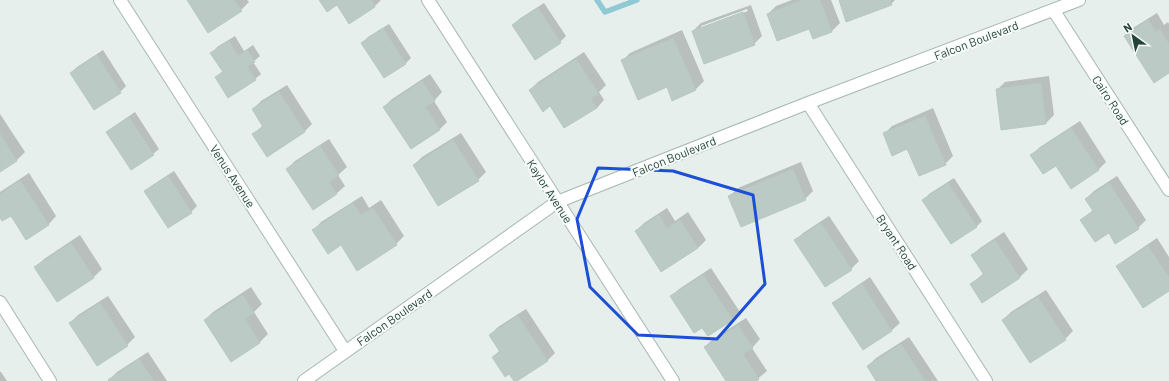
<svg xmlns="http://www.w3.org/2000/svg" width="1169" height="381" viewBox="0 0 1169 381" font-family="Barlow,sans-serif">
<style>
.shadow{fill:#0003;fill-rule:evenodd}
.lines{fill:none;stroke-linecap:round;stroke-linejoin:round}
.stream{stroke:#8ec9d4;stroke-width:5.5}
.building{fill:#bbcac4;stroke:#b8c9c2}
.minor-casing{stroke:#a8b8b2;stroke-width:14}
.minor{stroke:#fff;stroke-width:12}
.marked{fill:none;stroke:#1d4ed8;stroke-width:3;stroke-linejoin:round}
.labels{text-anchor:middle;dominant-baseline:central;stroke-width:4;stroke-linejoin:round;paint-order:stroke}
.street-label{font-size:12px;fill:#24423a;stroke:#f7fbf9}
</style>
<rect width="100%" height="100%" fill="#e6efeb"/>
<path class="shadow" d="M188 0H247L249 2 241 10Z
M321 0H381L375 6 349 23 337 4Z
M792 0H831L840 23 832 31 814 38 809 27 768 14 776 6Z
M840 0H895L891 4Z
M544 3 566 36 560 42 535 58 513 25 519 19Z
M751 5 762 36 754 44 693 31 701 23ZM747 9 748 11 701 29V26Z
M1157 13 1164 25 1168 22 1169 24V72L1125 36 1133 28Z
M389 24 411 58 406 63 384 77 362 43 368 37Z
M682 30 704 81 696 89 667 86 622 61 630 53Z
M235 36 244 51 253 45 260 56 253 62 261 74 255 79 216 77 223 71 212 53 217 47Z
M103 50 126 86 120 92 94 109 71 73 77 67Z
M584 52 606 85 599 92 604 100 597 108 530 90 538 82Z
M430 74 442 92 434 101 447 122 439 130 384 107 392 99Z
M1049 76 1054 115 1046 123 997 90 1005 82Z
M287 85 312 124 304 132 254 134 263 125 253 109 261 101Z
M933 108 953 156 945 164 908 148 884 134 892 126Z
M135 112 159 149 153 154 107 132 113 127Z
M0 114 25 152 17 160 0 171Z
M1080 121 1106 162 1098 170 1056 165 1032 155 1040 147Z
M461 133 486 172 478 180 414 165 422 157Z
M329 139 347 167 338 175 345 186 337 193 287 169 295 161Z
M801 162 813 191 805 199 730 196 738 188Z
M174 171 197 206 191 212 169 227 146 192 151 186Z
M29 173 56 216 49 224 27 238 11 214 0 216V192Z
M1117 176 1146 220 1138 228 1109 232 1081 220 1093 210 1086 199 1094 191Z
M954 178 982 221 976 227 924 200 929 194Z
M362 196 369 208 381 200 404 236 396 244H341L314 230 321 222Z
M667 208 675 221 688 212 706 240 698 248 662 271 636 231 644 223Z
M829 216 859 261 851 269 795 241 803 233Z
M1004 232 1028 269 1020 277 983 302 971 284 984 273 972 255 980 248Z
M80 235 102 269 94 277 58 301 36 267 44 259Z
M1157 238 1169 257V290L1118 267 1126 259Z
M711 268 740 312 732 320 703 326 671 297 679 289Z
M870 277 900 323 892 330 863 349 834 304 842 296Z
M251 287 262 304 254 312 268 334 260 342 231 360 205 320 213 312Z
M1046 290 1073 331 1065 339 1003 320 1011 312Z
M108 296 135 337 127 345 70 323 78 315Z
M526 309 555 353 547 361 515 381 509 373 493 357 500 350 490 335 498 327Z
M746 318 760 339 752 348 767 371 755 381H727L705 347 713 339Z
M909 337 938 381H878L868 366 876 358Z
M148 352 167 381H110L109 380 117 372Z
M0 372H1L7 381H0Z"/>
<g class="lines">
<path class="stream" d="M597 0 605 12 637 0"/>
</g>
<path class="building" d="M187 0H234L242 11 208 33Z
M319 0H371L375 7 349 24 337 5 327 12Z
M802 0H820L832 32 813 39 809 29 777 41 767 14Z
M839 0H890L892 5 846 22Z
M538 8 561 43 535 60 512 25Z
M743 12 755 45 704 64 692 31Z
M1148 20 1156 32 1160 29 1169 44V73L1154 83 1124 36Z
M383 28 406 64 384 78 361 43Z
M673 38 696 90 672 101 667 87 638 100 621 60Z
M229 41 238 56 247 50 255 62 247 67 256 80 228 98 215 77 223 72 210 53Z
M97 55 121 93 94 110 70 73Z
M576 59 599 94 591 99 597 108 564 128 550 106 543 112 529 90Z
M422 81 435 101 425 107 440 130 411 149 383 107Z
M1041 83 1046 124 1001 130 996 89Z
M279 92 305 132 267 157 252 134 263 127 252 109Z
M925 116 946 165 919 176 907 149 892 156 883 133Z
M129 117 154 155 131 170 106 132Z
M1071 128 1099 170 1071 189 1056 166 1043 174 1030 155Z
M0 134 17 161 0 172Z
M453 140 479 181 438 206 413 165Z
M320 146 339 175 329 182 337 194 313 210 286 169Z
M793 169 806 200 741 227 728 196Z
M168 176 192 213 168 228 144 191Z
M20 180 49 225 26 240 11 216 2 221 0 218V194Z
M948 183 977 227 951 244 922 200Z
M1109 183 1139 229 1115 244 1109 233 1095 242 1080 220 1093 211 1085 199Z
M353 203 361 215 373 208 397 245 357 271 341 245 328 254 312 230Z
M659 215 667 228 680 220 698 248 661 272 635 231Z
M821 223 852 270 825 287 794 240Z
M995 240 1020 278 982 303 970 284 984 275 971 255Z
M71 243 94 278 57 302 34 267Z
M1148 246 1169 277V291L1143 308 1116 266Z
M703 275 733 320 708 336 702 328 694 333 670 296Z
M862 284 892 331 863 350 832 303Z
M243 295 254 313 245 319 260 343 231 362 204 320Z
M1038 297 1066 340 1030 363 1002 320Z
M100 303 128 346 97 366 69 323Z
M518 316 548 361 517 381H514L509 374 505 377 492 357 500 352 489 335Z
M738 325 753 348 743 354 759 379 757 381H726L704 347Z
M901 344 925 381H876L867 366Z
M139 359 154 381H109L108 380Z"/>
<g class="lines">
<defs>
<path id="minor" d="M120 0 345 351
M428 0 673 381
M1054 11 1169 190
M808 103 986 381
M0 302 50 381
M304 381 557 202 808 103 1079 0"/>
</defs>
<use href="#minor" class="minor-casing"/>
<use href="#minor" class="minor"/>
</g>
<path class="marked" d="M598 168 673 171 753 195 765 284 717 339 638 335 590 287 577 219Z"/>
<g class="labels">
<g class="street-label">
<text transform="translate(976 40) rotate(-21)">Falcon Boulevard</text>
<text transform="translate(1111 100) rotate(57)">Cairo Road</text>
<text transform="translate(674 156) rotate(-22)">Falcon Boulevard</text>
<text transform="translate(233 176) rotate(57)">Venus Avenue</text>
<text transform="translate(550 191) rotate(57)">Kaylor Avenue</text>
<text transform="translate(897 242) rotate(57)">Bryant Road</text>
<text transform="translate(394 317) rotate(-35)">Falcon Boulevard</text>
</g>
</g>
<g transform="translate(1133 36) rotate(327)" stroke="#f7fbf9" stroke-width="3" paint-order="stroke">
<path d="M0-3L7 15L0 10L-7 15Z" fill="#24423a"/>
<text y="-6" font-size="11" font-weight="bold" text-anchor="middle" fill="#24423a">N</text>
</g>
</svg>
